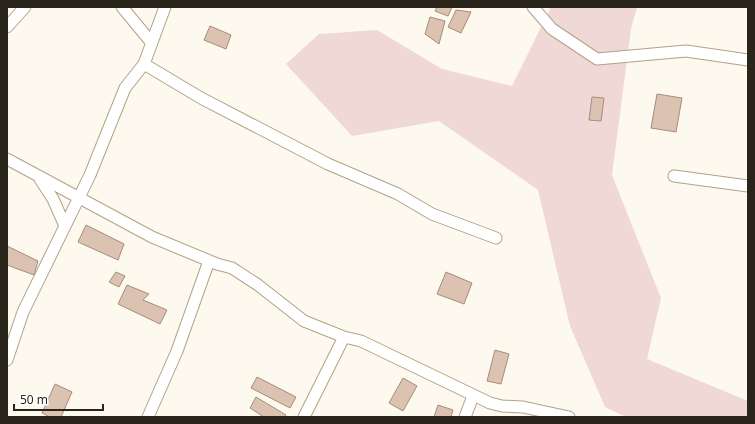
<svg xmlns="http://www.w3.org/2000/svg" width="755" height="424" viewBox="0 0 755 424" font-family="'Noto Sans',sans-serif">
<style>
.green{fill:#efd8d6}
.building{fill:#dcc2b1;stroke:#a58c7c}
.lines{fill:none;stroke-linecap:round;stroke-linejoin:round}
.minor-casing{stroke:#afa38a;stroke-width:13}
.minor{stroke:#fff;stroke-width:11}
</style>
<rect width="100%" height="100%" fill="#fef9ee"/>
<path class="green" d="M551 7H637L631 29 612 175 661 298 647 359 748 401V417H626L605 407 570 326 538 190 439 121 352 136 286 64 319 34 377 30 442 69 512 86Z"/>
<path class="building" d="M437 7H452L448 16 435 11Z
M456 10 471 12 461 33 448 27Z
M430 17 445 21 439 44 425 34Z
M210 26 231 35 226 49 204 40Z
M657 94 682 98 676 132 651 128Z
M592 97 604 98 601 121 589 120Z
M86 225 124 244 118 260 78 242Z
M7 246 38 261 34 275 7 265Z
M116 272 125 276 119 287 109 282Z
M446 272 472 283 464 304 437 294Z
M127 285 149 294 143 300 167 310 160 324 118 304Z
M495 350 509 354 501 384 487 381Z
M257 377 296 397 290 408 251 388Z
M403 378 417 386 403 411 389 403Z
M55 384 72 392 61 417H50L42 413Z
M256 397 286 415 284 417H264L250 408Z
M438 405 453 410 451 417H434Z"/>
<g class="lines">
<defs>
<path id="minor" d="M122 7 151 42
M533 7 552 29 597 59 686 51 748 60
M7 27 25 7
M144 64 201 98 328 164 398 194 432 214 496 238
M7 159 152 237 217 264 232 268 258 285 304 321 344 337 361 341 490 403 502 406 523 407 569 417
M674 176 748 186
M40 179 53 199 65 226
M7 360 23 312 90 175 125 88 144 64 165 7
M148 417 177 351 209 261
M304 417 344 337
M465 417 473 396"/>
</defs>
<use href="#minor" class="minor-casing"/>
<use href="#minor" class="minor"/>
</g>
<rect width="755" height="424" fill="none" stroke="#2a251b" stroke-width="16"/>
<path d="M14 404v6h89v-6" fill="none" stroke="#2a251b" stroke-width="2"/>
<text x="20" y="404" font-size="12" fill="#2a251b" stroke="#ffffff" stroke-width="3" paint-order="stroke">50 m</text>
</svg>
